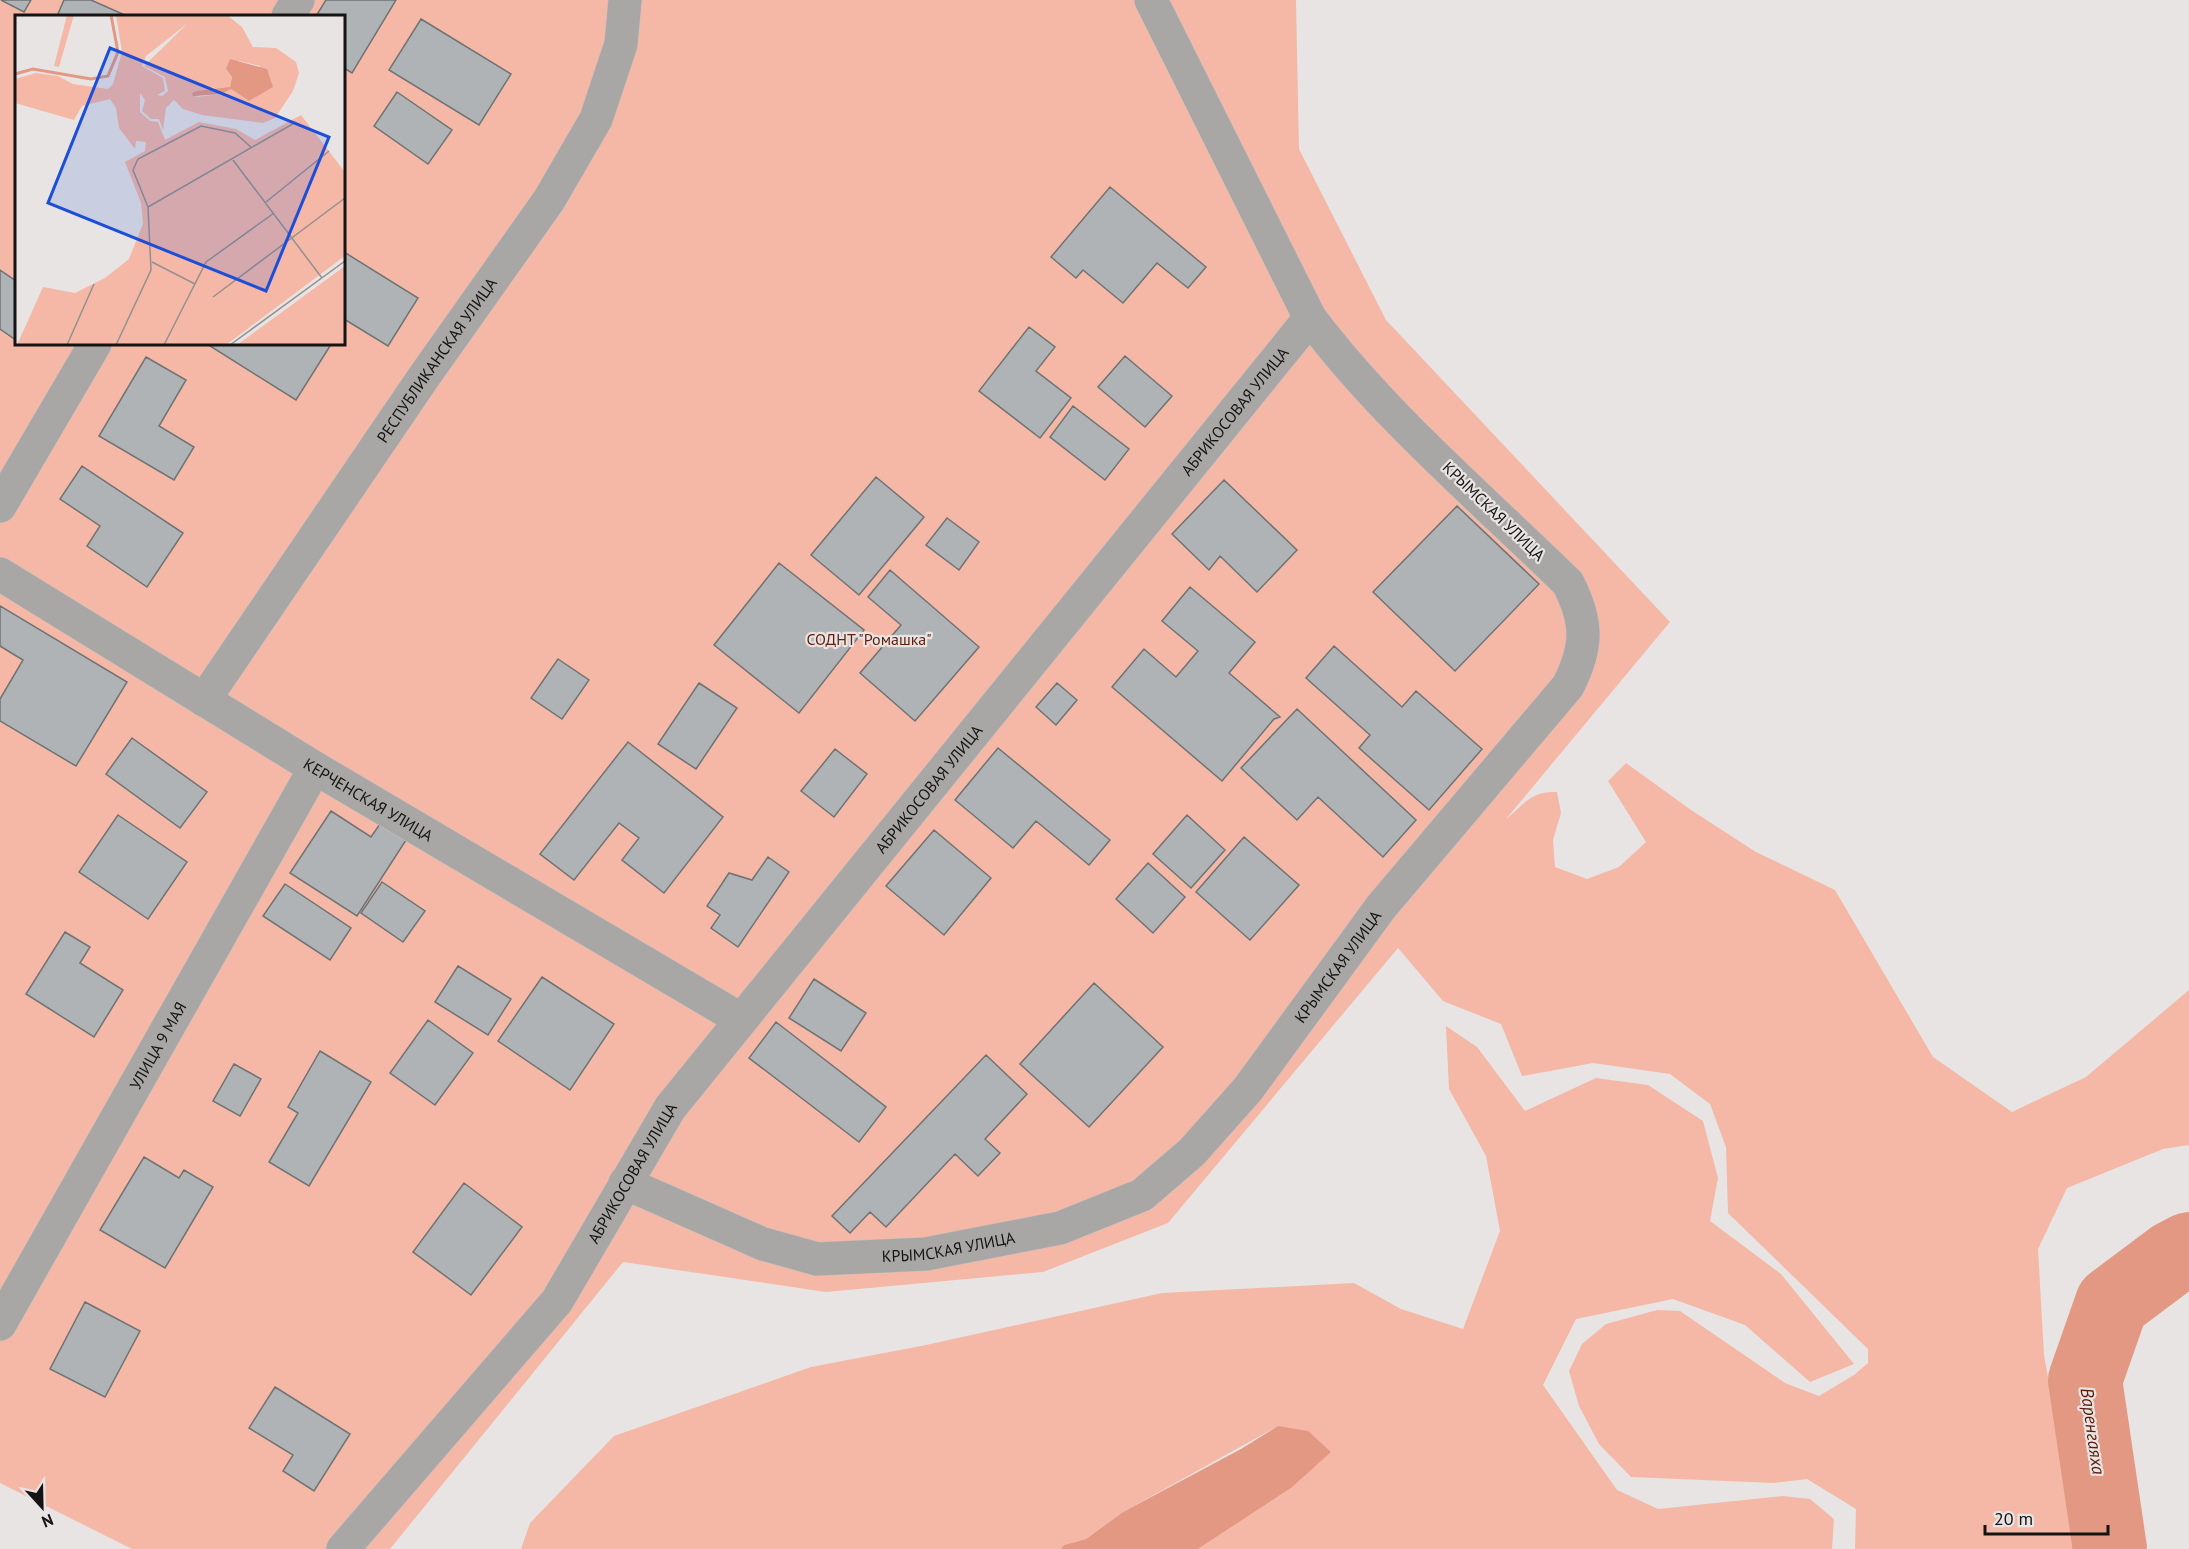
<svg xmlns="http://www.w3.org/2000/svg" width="2189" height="1549" viewBox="0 0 2189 1549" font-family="'PT Sans',sans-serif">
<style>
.green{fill:#f5b8a6;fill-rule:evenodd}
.water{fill:#e39883}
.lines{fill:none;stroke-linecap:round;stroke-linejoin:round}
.river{stroke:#e39883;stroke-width:74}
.building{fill:#afb3b5;stroke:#6f7374;stroke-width:1.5}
.minor-casing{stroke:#c2bebe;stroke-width:34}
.minor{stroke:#a9a7a6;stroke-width:33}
.labels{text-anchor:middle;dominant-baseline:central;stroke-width:4.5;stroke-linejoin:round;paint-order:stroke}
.street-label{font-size:16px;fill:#151313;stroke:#e8e4e3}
.park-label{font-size:16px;fill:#611f0b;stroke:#e8e4e3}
.water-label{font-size:18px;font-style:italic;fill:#5e1c07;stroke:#e8e4e3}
.inset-river{fill:none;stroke:#e39883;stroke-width:3}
.inset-road{fill:none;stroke:#949090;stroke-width:1.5}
.view{fill:#1d4ed8;fill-opacity:0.15;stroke:#1d4ed8;stroke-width:3}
.inset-edge{fill:none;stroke:#151313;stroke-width:3}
</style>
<rect width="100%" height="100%" fill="#e8e4e3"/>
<path class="green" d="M0 0H1296L1299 149 1386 320 1670 622 1506 819C1525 804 1530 791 1557 792L1561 813 1553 840 1555 867 1587 879 1619 867 1646 842 1608 781 1626 763 1691 810 1756 852 1835 890 1933 1057 2012 1112 2086 1077 2189 990V1145L2163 1149 2067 1188 2038 1249 2044 1355 2078 1549H1855L1856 1509 1807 1479 1774 1483 1631 1477 1599 1444 1579 1406 1569 1371 1582 1344 1606 1324 1657 1310 1680 1311 1785 1383 1819 1396 1854 1375 1868 1363V1349L1728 1213 1726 1147 1710 1104 1670 1074 1593 1063 1522 1076 1501 1024 1443 1001 1398 948 1168 1223 1043 1272 826 1292 623 1262 390 1549H132L0 1483ZM16 16H344V344H16Z
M1446 1026 1477 1047 1525 1111 1596 1078 1648 1085 1703 1121 1718 1178 1710 1221 1781 1274 1854 1364 1810 1382 1745 1325 1673 1299 1576 1319 1543 1385 1617 1490 1658 1509 1782 1496 1810 1499 1834 1519 1832 1549H1198L1291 1488 1278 1426 1123 1512 1086 1539 1064 1545 1061 1549H521L530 1523 614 1436 811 1367 926 1345 1162 1293 1354 1283 1401 1309 1463 1329 1500 1231 1486 1156 1449 1089Z"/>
<path class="water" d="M1278 1426 1308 1431 1331 1452 1291 1488 1198 1549H1061L1064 1545 1086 1539 1123 1512 1241 1449Z"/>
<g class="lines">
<path class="river" d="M2110 1549 2085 1380 2112 1303 2172 1258 2189 1249"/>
</g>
<path class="building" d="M1 0H31L24 12Z
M64 0H91L127 16H57Z
M326 0H396L352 73 344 68V16H316Z
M421 19 511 74 479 125 389 70Z
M397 92 452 130 428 164 374 126Z
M1110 187 1206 267 1188 288 1157 263 1123 303 1083 270 1076 278 1051 257Z
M344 252 418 298 388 346 344 319Z
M0 270 16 281V340L0 329Z
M1029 327 1055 347 1036 371 1071 398 1040 438 979 391Z
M211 344H326L330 346 296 400 210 346Z
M1125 356 1172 396 1145 427 1098 387Z
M146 357 186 380 159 426 194 447 174 480 99 436Z
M1073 406 1129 449 1105 480 1050 437Z
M82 466 183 533 147 587 87 546 100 526 60 499Z
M876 477 924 517 859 595 811 555Z
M1224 480 1297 550 1257 592 1220 556 1209 570 1172 534Z
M1457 506 1539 584 1455 671 1373 592Z
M947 518 979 542 959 570 926 545Z
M779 563 864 630 799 713 714 645Z
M890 570 979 647 915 721 860 673 901 625 868 597Z
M1190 587 1255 642 1229 673 1280 717 1274 719 1222 781 1112 687 1144 649 1176 677 1198 651 1162 621Z
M0 606 127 682 76 766 0 721V699L23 660 0 646Z
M1334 646 1402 707 1416 691 1482 749 1429 810 1359 748 1370 735 1306 678Z
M558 659 589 680 562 719 531 698Z
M699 683 737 708 696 769 658 744Z
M1057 683 1077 700 1056 725 1036 707Z
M1297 709 1416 820 1383 857 1318 797 1297 820 1241 768Z
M132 738 207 792 180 828 106 774Z
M628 742 723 817 664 893 622 860 639 838 619 823 574 880 540 854Z
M998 748 1110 840 1089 865 1036 821 1013 848 955 800Z
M835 749 867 774 834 817 801 791Z
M331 811 371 837 382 821 408 837 357 916 290 873Z
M118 815 187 862 148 919 79 872Z
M1187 815 1225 850 1191 888 1153 854Z
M934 830 991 878 944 935 886 886Z
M1244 837 1299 885 1250 940 1196 892Z
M768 857 789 872 738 947 711 928 720 915 707 906 729 873 752 880Z
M1148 863 1185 897 1153 933 1116 899Z
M382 882 425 911 403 942 361 913Z
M285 884 351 928 330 960 263 916Z
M65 932 90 947 80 963 123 990 94 1037 26 994Z
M458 966 511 999 488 1035 435 1002Z
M542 977 614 1024 570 1090 498 1041Z
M814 979 866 1013 841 1051 789 1018Z
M1094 983 1163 1047 1089 1127 1020 1064Z
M428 1020 473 1053 435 1105 390 1073Z
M776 1022 886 1107 859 1142 749 1058Z
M320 1051 371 1082 309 1186 269 1162 298 1113 288 1107Z
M986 1055 1027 1094 985 1139 1000 1153 978 1176 955 1154 886 1227 870 1212 850 1233 832 1216Z
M234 1064 261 1079 240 1116 213 1101Z
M144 1157 179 1178 184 1170 213 1187 165 1268 100 1230Z
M464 1183 522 1227 471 1295 413 1252Z
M85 1302 140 1331 105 1397 50 1369Z
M275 1387 350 1434 314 1491 283 1471 293 1455 249 1428Z"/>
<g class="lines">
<defs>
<g id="minor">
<path d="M288 16 298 0"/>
<path d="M0 506 95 344"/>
<path id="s1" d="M0 574 315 768 740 1019"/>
<path id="s2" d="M204 700 423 378 549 200 596 119 621 44 625 0"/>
<path id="s3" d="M625 1183 763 1244 817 1259 926 1254 1060 1228 1142 1195 1192 1152 1248 1089 1381 907 1568 686C1588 647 1588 622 1568 583 1480 497 1384 416 1310 318"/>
<path id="s4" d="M0 1324 315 768"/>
<path id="s5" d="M343 1549 557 1301 670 1108 1310 318 1151 0"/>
</g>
</defs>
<use href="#minor" class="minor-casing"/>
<use href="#minor" class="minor"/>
</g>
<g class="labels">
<g class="street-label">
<text stroke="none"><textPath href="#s2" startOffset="412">РЕСПУБЛИКАНСКАЯ УЛИЦА</textPath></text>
<text stroke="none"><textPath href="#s5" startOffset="1448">АБРИКОСОВАЯ УЛИЦА</textPath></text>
<text transform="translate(1494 511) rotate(44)">КРЫМСКАЯ УЛИЦА</text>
<text stroke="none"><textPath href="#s5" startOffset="962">АБРИКОСОВАЯ УЛИЦА</textPath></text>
<text stroke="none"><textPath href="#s1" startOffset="432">КЕРЧЕНСКАЯ УЛИЦА</textPath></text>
<text stroke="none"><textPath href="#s3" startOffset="843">КРЫМСКАЯ УЛИЦА</textPath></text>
<text stroke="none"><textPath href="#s4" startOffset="320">УЛИЦА 9 МАЯ</textPath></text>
<text stroke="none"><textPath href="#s5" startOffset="476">АБРИКОСОВАЯ УЛИЦА</textPath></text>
<text stroke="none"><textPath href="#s3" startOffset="339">КРЫМСКАЯ УЛИЦА</textPath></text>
</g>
<g class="park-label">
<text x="869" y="639">СОДНТ "Ромашка"</text>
</g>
<g class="water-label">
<text transform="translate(2093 1431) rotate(82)">Варенгаяха</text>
</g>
</g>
<g transform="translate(15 15)">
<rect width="330" height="330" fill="#e8e4e3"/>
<path d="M52 0H59L44 52 39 51ZM101 0H212L227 12 238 32 261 33 281 47 284 58 278 76 260 103 248 108 187 100 168 94 159 85 151 93 148 115 144 104H136L127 96 130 85 125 78V97L135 106 143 107 150 125 184 107 221 114 240 125 286 100 330 157V241L211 330H2L28 272 60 278 90 263 114 244 128 209 126 188 110 147 130 136 131 127 121 126 120 134 104 113 101 93 95 84 67 91 59 105 0 88V64L21 58 43 61 58 69 93 74 98 69 107 37ZM173 8 129 51 150 62 153 76 147 81 142 80 150 76 148 63 127 51 131 41ZM224 46 245 51 234 86 216 74 207 79 181 82 198 72 203 76 215 72 217 62 211 54ZM330 251V329L222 330Z" fill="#f5b8a6" fill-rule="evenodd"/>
<path d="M215 44 252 54 258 72 234 86 216 74 207 79 178 81 177 78 182 76 215 72 217 62 211 54Z" fill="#e39883"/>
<path class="inset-river" d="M0 59 18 54 76 64 93 61 103 37 96 0"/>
<path class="inset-road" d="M218 145 307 263M251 187 314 136M133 192 118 155 123 144 186 111 220 118 237 133M137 247 180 269M198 282 330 183M52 330 79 269M101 330 136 255 133 192 281 107M149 330 191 247 259 198M215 330 330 246"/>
<path class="view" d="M95 33 314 122 251 276 33 188Z"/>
<rect width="330" height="330" class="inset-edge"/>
</g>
<g transform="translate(42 1507) rotate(158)" stroke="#e8e4e3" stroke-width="4.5" paint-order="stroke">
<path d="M0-4.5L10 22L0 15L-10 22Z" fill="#151313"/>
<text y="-9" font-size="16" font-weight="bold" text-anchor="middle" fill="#151313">N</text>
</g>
<path d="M1985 1525v9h123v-9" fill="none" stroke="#151313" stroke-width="3"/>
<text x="1994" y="1525" font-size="18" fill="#151313" stroke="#e8e4e3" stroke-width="4.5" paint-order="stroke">20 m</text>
</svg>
